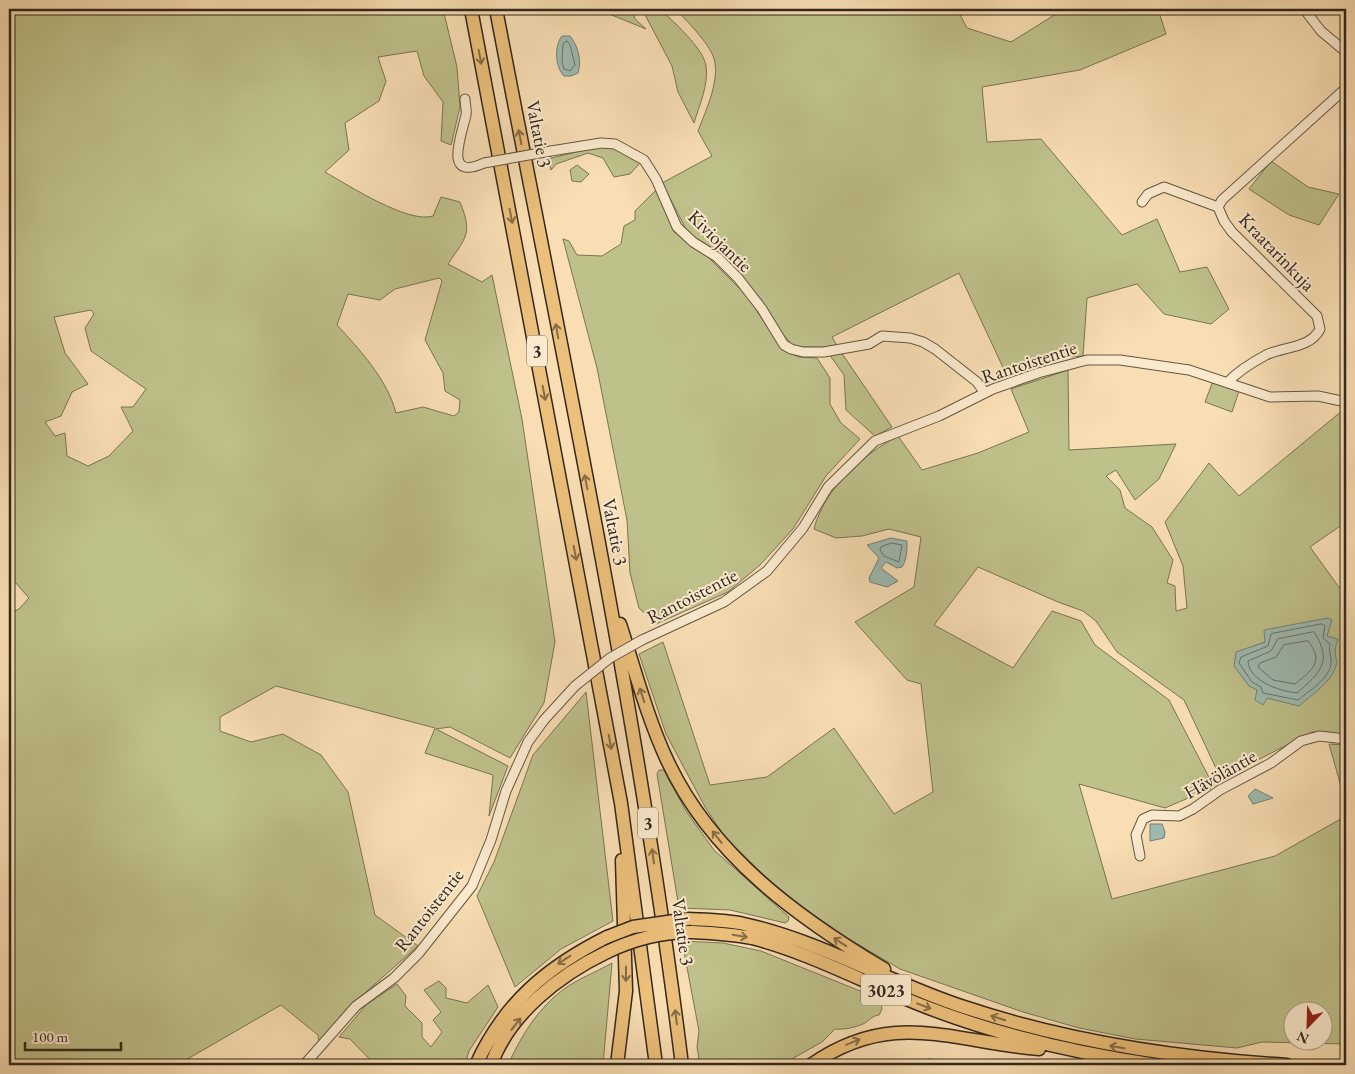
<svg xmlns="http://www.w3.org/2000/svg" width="1355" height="1074" viewBox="0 0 1355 1074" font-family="'EB Garamond',serif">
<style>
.green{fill:#bfc18b;stroke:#797454;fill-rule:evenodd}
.water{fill:#9ebbb2;stroke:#738076}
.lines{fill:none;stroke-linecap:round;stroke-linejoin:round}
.shore{stroke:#687268;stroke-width:1}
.minor-casing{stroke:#645643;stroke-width:11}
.highway-casing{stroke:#33281d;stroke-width:15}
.minor{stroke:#fbeace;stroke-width:9}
.highway{stroke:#ecbf7a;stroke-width:12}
.minor-bridge-casing{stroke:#645643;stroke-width:11;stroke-linecap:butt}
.highway-bridge-casing{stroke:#33281d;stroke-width:15;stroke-linecap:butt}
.minor-bridge{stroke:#fbeace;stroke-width:9}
.highway-bridge{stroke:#ecbf7a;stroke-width:12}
.oneway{stroke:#866c47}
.labels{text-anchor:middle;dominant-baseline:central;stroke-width:4;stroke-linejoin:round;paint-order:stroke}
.shield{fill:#fbeace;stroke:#6f6252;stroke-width:1}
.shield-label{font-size:18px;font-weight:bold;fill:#33281d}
.street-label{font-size:19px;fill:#33281d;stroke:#fbeace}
</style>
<rect width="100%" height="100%" fill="#f9deb4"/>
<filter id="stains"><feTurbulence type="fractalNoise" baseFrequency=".004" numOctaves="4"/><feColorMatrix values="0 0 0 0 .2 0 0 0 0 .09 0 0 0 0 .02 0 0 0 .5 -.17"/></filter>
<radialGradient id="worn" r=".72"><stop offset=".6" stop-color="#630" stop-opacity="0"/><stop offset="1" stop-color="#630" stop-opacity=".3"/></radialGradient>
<path class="green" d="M9 9H443L457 67 460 107 451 145 441 141 443 102 424 76 417 51 378 57 386 81 379 101 345 123 349 150 325 172C348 185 408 224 433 216L441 197 460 202C473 234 466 237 448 264L482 282 492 275 522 419 555 642 544 703 510 758 450 727 436 729 508 766 489 816 493 775 425 753 435 728 276 686 220 717V731L251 742 283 734 321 755 348 792 375 915 418 946 349 1007 319 1045 318 1035 281 1005 177 1065H9V614L19 609 29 598 9 575ZM439 278 442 281 425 340 443 373 445 391 460 400 459 412 454 416 423 407 396 413C387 379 360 350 337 325L348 294 380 300 395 289ZM91 310 94 314 85 328 91 351 146 389 133 407H121L133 431 109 456 88 466 67 456 65 433 55 436 45 422 61 416 72 392 88 384 65 353 54 317Z
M597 9H632L635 19 646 29Z
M642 9H660C673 21 704 49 706 66 709 84 699 106 694 123L678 92 672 66Z
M676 9H957L967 28 1011 42 1064 9H1158L1166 34 1080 70 982 87 987 142 1041 139 1122 235 1157 219 1180 272 1207 267 1229 309 1211 324 1164 314 1137 284 1087 298 1083 356 1068 357 1007 376 959 273 832 337 838 347H794L707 247 687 231 662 183 712 156 698 131C706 110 718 85 715 63 713 46 687 22 676 9Z
M595 147 613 148 641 162 630 174 614 177 603 158 588 153 556 164 551 170 548 159Z
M1271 161 1308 187 1339 194 1319 225 1289 215 1249 189Z
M577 165 589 174 581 182 572 181 570 170Z
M657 189 674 232 707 256 748 297 782 350 799 357 817 358 830 378V404L841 423 860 439 826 476 793 529 760 565 728 592 656 624 639 608 630 573 627 520 597 368 563 239 569 241 577 255 602 256 621 244 624 226 635 220V211Z
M841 352 892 427 875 436 846 410 844 375 829 354Z
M1068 370 1069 450 1176 444 1159 479 1135 500 1116 470 1106 476 1120 490 1125 508 1152 527 1173 560 1167 583 1175 586 1176 611 1187 608 1183 566 1165 522 1209 463 1239 496 1343 410 1346 411V522L1310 547 1346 597V734L1312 732 1221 779 1184 700 1117 652 1096 621 1083 611 1058 602 978 567 934 625 1013 668 1052 611 1081 621 1095 645 1169 700 1214 787 1165 808 1079 784 1112 899 1275 856 1346 816V1044L1262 1042 1237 1048 1135 1039 1079 1028 1023 1012 900 969 842 935 783 894 725 837 705 807 666 734 639 654 663 642 710 785 767 777 834 728 894 814 933 792 921 684 907 680 855 622 914 587 921 537 889 529 862 536 836 538 814 529C824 489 862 455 898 436L922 470 978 453 1029 432 1011 389ZM1265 642 1273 699C1266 698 1264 695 1259 691 1240 676 1238 677 1242 651ZM1292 1012H1322V1042H1292Z
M1213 381 1239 391 1232 412 1205 402Z
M586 692 613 921 561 949 515 987 477 896 494 862 533 755Z
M1329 744 1346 745V804Z
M659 770H664L686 811 714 850 789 917 788 921 785 923 730 910 679 908 657 774Z
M682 941 723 943 761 951 880 999 882 1009 879 1015C872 1016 871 1019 865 1023 858 1027 843 1030 835 1029L822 1042 790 1060 786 1065H700L697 1047 699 1031Z
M612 963 603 1065H508C521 1036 538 1008 564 989 578 979 596 972 612 963Z
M439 981 446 988V998L467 1003 488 985 498 1007 469 1051 465 1065H375L350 1039 339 1037 367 1004 397 984 406 996 405 1006 422 1023V1037L431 1047 442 1032 433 1020 441 1012 424 990Z
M930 1059 976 1065H887Z"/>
<path class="water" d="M562 36H570C578 46 582 60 578 73L571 76H564C555 67 554 46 562 36Z
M891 538 907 541C907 550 907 560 902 567L897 568 886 562 881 568 898 581 887 587 870 582 869 578 879 558 867 545Z
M1328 618 1332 620 1327 636 1338 639C1332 655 1338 656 1336 666 1331 683 1311 695 1299 706L1267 698 1263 705 1255 700 1257 690 1249 686 1234 666 1236 652 1265 642 1264 630Z
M1255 789 1273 798 1253 804 1248 796Z
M1150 824H1162L1165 832 1164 838 1150 841Z"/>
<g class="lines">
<path class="shore" d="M567 41 570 45 575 65 570 71 564 69 562 62 563 44Z
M892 543 902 545 899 562 884 556 880 550 881 547Z
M1322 624 1325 626 1323 638 1330 644C1328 651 1332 657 1331 664 1329 679 1309 691 1298 700L1263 693 1261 687 1252 682 1239 663 1241 657 1268 646 1271 634Z
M1314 632C1333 661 1321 672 1297 693 1279 691 1249 681 1248 661L1271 651 1278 639Z
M1308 641C1325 662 1312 670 1295 684L1273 680 1258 667 1260 663 1276 657 1284 645Z"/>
<defs>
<path id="minor" d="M1304 9 1321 31 1346 52
M465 99C465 104 467 110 466 115 462 134 442 182 484 163
M551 151 601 143 615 144 644 160 656 179 677 227 693 242 717 257 738 278 762 309 784 345 791 349 803 352H824L869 344 882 336 910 338 923 342 935 349 977 382 985 393
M1142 202 1148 194 1164 187 1218 207 1224 221 1232 232 1317 316 1320 329C1310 349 1284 346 1266 355 1253 362 1238 371 1228 382
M1218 207 1222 200 1346 88
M642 640 724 602 767 571 803 528 828 487 875 441 939 416 993 389 1038 373 1087 360H1120L1189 370 1270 397 1318 396 1346 402
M1140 856 1136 835 1143 819 1152 815 1179 816 1193 809 1220 790 1271 763 1301 741 1319 736 1346 739
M304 1065 356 1006 394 978 419 953 472 886 491 840 506 791 528 742 544 720 575 686"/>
<path id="highway" d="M471 9 621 803 656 1065
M496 9C563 360 638 710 682 1065
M620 624C635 670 647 717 667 760 711 855 797 917 884 969
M688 919C707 920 726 920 744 924 821 941 890 983 964 1007 1069 1042 1176 1058 1287 1065
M691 932C712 933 732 934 752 938 810 953 865 983 921 1005 997 1035 1075 1053 1156 1065
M476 1065C504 1003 547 967 607 937
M491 1065C509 1014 559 975 607 952
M617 1065 626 991 622 860
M811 1065C893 1008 951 1042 1039 1049"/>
</defs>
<use href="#minor" class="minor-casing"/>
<use href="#highway" class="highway-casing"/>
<use href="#minor" class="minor"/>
<use href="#highway" class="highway"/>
<defs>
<path id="minor-bridge" d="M484 163 551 151
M575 686 610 658 642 640"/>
<path id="highway-bridge" d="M607 937 633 927 688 919
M607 952C634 939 662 932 691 932"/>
</defs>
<use href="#minor-bridge" class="minor-bridge-casing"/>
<use href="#highway-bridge" class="highway-bridge-casing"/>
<use href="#minor-bridge" class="minor-bridge"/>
<use href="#highway-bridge" class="highway-bridge"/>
</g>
<defs><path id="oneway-shaft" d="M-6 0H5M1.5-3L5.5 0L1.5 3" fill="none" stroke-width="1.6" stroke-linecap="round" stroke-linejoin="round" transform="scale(1.25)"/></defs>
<g class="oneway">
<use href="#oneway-shaft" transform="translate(480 57) rotate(79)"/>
<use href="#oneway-shaft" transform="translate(520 137) rotate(-101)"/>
<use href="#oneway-shaft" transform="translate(511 216) rotate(79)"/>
<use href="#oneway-shaft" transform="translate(557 331) rotate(-100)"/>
<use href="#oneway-shaft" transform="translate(544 393) rotate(79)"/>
<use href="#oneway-shaft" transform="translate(586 482) rotate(-101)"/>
<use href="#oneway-shaft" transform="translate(575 553) rotate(79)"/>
<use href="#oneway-shaft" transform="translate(642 695) rotate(-108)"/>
<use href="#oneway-shaft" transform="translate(610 742) rotate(80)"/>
<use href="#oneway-shaft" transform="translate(717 837) rotate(-128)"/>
<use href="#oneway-shaft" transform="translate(653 856) rotate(-98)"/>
<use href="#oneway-shaft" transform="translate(740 936) rotate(10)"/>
<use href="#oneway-shaft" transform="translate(840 942) rotate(-147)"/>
<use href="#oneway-shaft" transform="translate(564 960) rotate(147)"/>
<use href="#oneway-shaft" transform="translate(626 974) rotate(90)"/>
<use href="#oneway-shaft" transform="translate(924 1006) rotate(21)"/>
<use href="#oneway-shaft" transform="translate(676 1017) rotate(-97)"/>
<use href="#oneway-shaft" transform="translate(998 1018) rotate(-162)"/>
<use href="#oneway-shaft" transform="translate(516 1024) rotate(-52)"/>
<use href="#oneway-shaft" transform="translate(853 1042) rotate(-22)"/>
<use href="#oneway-shaft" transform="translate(1117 1047) rotate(-171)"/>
</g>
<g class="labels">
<g class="shield">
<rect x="527" y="335.5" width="20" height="31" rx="4"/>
<rect x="638" y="807.5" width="20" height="31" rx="4"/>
<rect x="861" y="974.5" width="50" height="31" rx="4"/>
</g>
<g class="shield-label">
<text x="537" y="351">3</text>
<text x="648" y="823">3</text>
<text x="886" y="990">3023</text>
</g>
<g class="street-label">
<text transform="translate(539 134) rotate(79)">Valtatie 3</text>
<text transform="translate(720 241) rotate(44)">Kiviojantie</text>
<text transform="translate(1277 252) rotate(46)">Kraatarinkuja</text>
<text transform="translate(1029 362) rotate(-18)">Rantoistentie</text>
<text transform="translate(615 532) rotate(79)">Valtatie 3</text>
<text transform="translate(692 596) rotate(-27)">Rantoistentie</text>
<text transform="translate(1220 774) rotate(-30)">Hävöläntie</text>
<text transform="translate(429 910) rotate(-52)">Rantoistentie</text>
<text transform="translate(683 932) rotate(82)">Valtatie 3</text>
</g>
</g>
<rect width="1355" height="1074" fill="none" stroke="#f9deb4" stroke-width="30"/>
<rect x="10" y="10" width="1335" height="1054" fill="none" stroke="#33281d" stroke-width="2.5"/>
<rect x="15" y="15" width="1325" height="1044" fill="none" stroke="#33281d"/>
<g transform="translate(1308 1026) rotate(203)"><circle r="24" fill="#fbeace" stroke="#ab9c87"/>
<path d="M0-4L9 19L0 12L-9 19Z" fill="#8f2418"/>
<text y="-8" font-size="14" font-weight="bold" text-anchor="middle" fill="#33281d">N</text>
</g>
<path d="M25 1042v8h96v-8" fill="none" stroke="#33281d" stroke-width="2.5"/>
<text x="32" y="1042" font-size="15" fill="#33281d" stroke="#fbeace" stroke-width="4" paint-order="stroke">100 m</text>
<rect width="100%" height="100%" filter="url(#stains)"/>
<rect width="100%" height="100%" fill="url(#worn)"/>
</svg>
